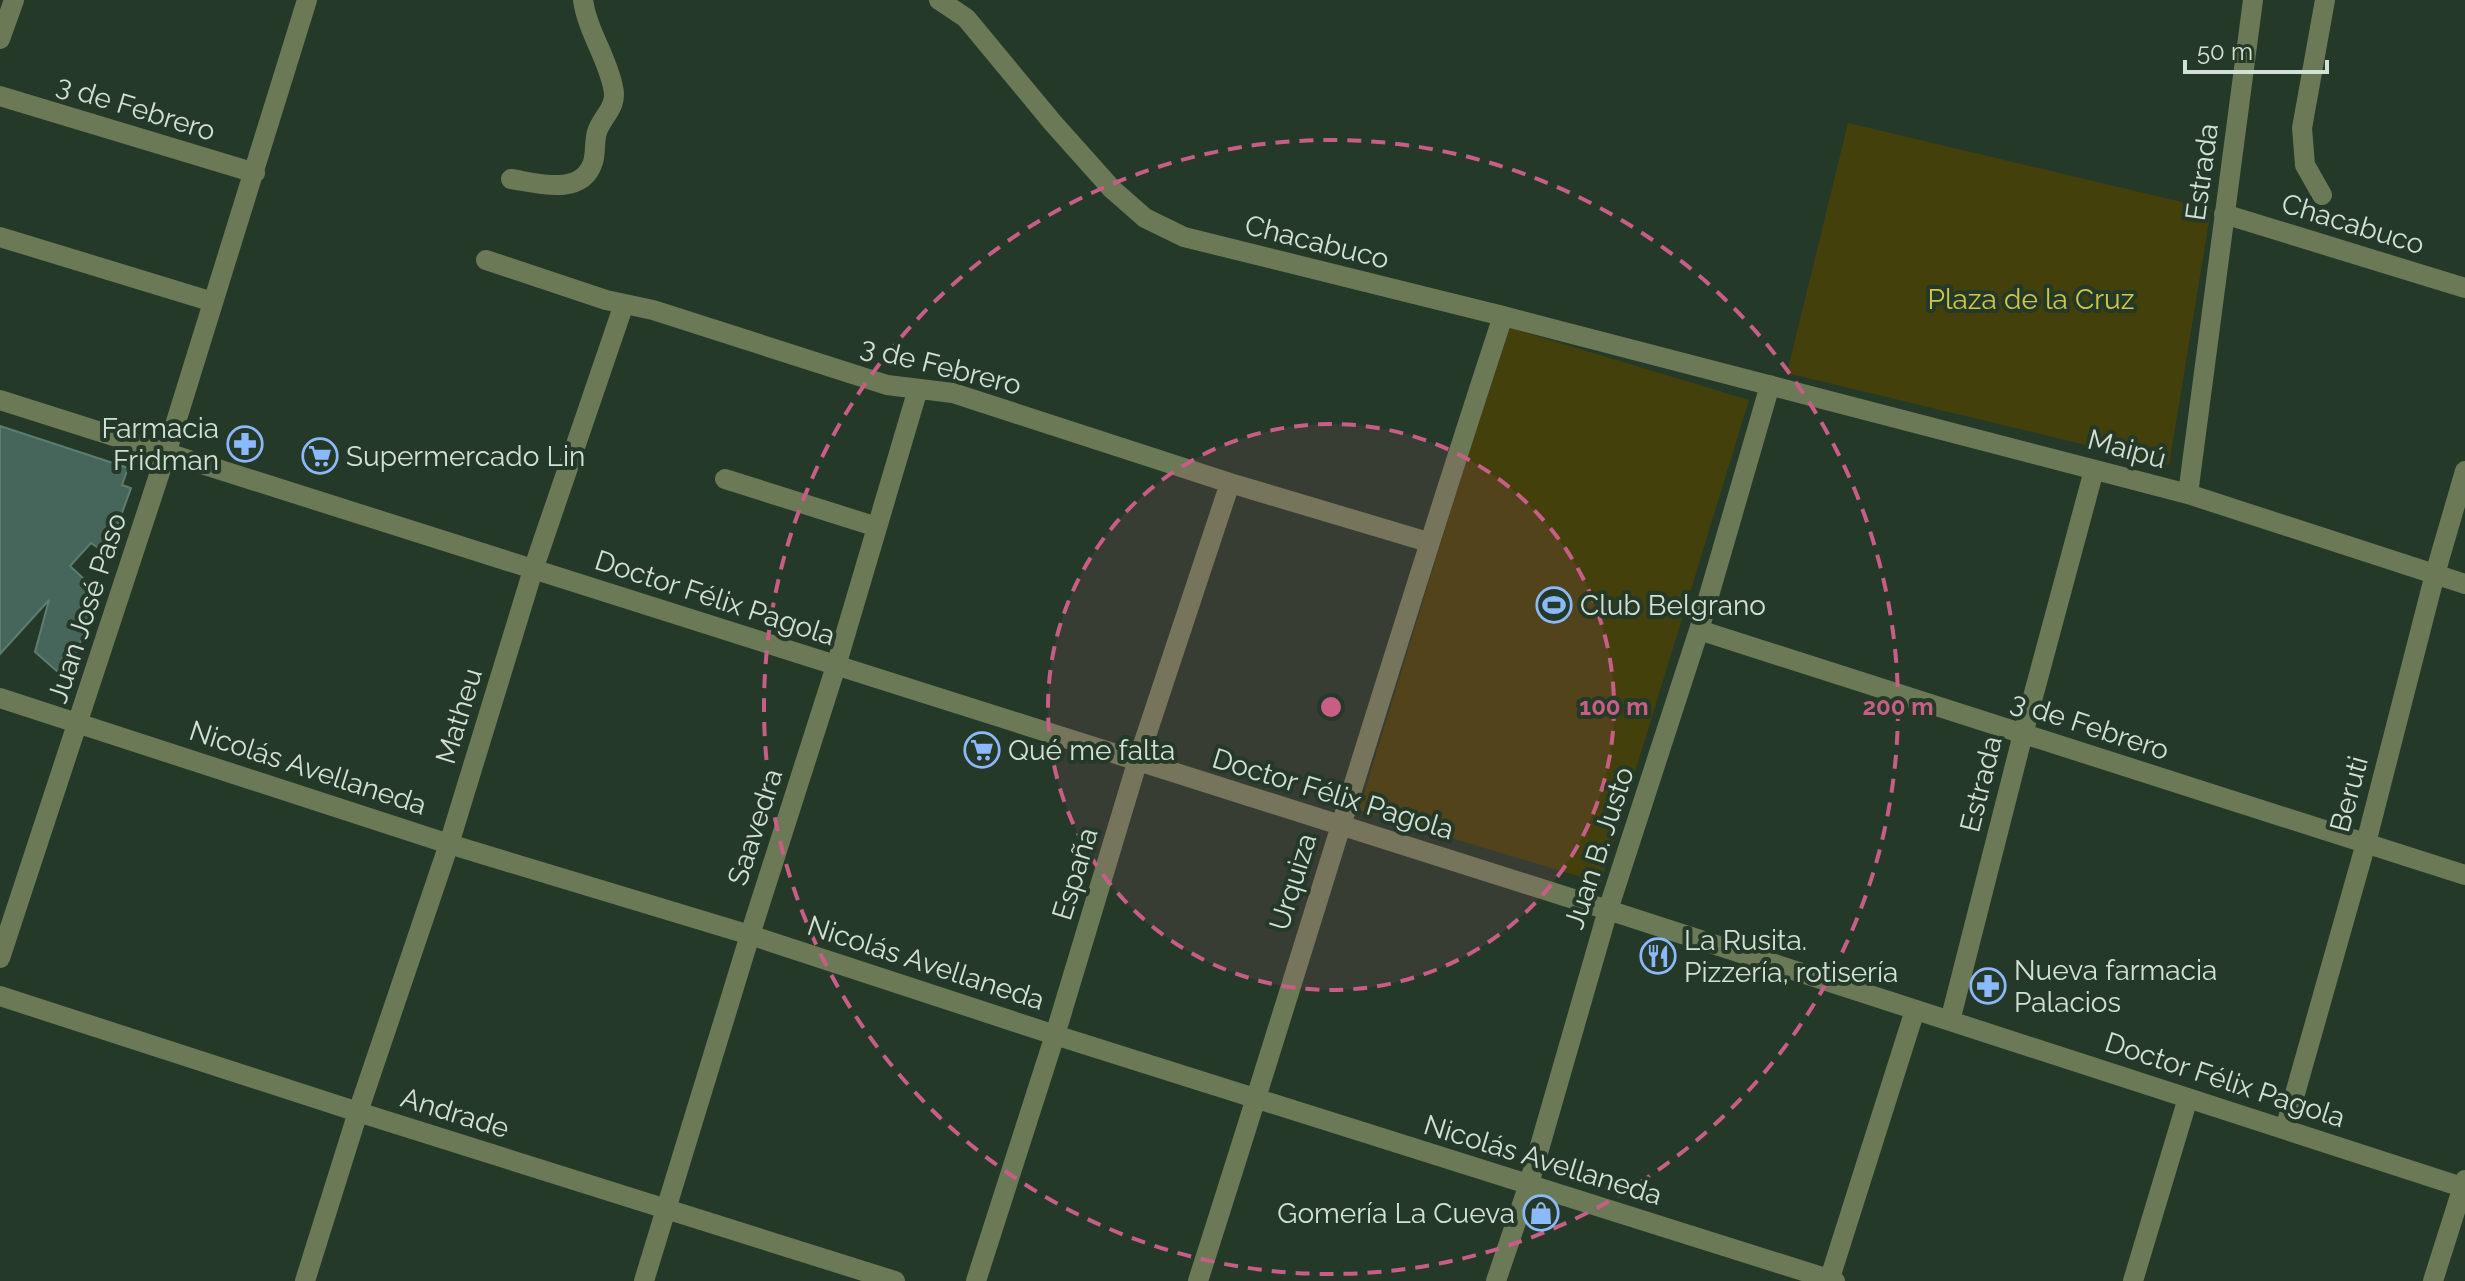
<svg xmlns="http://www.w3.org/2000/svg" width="2465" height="1281" viewBox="0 0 2465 1281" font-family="Raleway,sans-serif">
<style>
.green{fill:#44400c}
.building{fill:#47665b;stroke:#5d7d71;stroke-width:2}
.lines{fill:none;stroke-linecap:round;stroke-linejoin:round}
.minor{stroke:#6b7957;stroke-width:20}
.ring{fill:none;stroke:#c85e86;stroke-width:4;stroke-dasharray:14 10}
.labels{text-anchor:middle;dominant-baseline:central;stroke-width:8;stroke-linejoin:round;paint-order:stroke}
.street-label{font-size:28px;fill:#d3e0d5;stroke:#253928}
.park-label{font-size:28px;fill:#d1c645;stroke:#253928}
.poi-label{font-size:28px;fill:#d3e0d5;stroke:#253928;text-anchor:start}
.centre{fill:#c85e86;stroke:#253928;stroke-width:4}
.ring-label{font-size:24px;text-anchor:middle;font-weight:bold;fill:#c85e86;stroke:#253928;stroke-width:8;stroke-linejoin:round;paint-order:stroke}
</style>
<rect width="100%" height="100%" fill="#253928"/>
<path class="green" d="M1848 123 2211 209 2169 465 1787 373Z
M1507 327 1749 400 1601 883 1359 810Z"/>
<path class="building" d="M0 426 128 468 122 485 131 488 107 554 91 543 70 566 99 593 66 679 35 652 49 600 0 654Z"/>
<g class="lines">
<path class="minor" d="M939 0 966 18 1053 123 1112 189 1145 218 1184 237 1503 316 2188 494 2465 584
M0 39 14 0
M0 96 255 173
M511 179C537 183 582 197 593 162 596 153 594 142 597 132 603 115 618 107 613 87 607 57 587 30 583 0
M2322 195 2305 165 2302 128 2325 0
M2224 214 2465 288
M0 237 213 302
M486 260 606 300 653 310 887 385 953 393 1230 483 1428 542
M0 400 1608 910 2465 1188
M725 479 877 527
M2188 494 2253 0
M1699 630 2465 875
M0 698 449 844 750 935 1055 1035 1835 1281
M0 958 166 454 307 0
M0 996 358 1112 895 1281
M1950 1021 2023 734 2094 470
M2285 1129 2366 843 2435 574 2465 471
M305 1281 358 1112 449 844 533 570 624 304
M644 1281 750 935 836 666 918 389
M976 1281 1055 1035 1137 763 1230 483
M1198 1281C1301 960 1397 637 1503 316
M1496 1281 1529 1184 1608 910 1699 630 1770 385
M1829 1281 1915 1010
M2133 1281 2188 1098
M2433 1281 2465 1180"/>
</g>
<circle cx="1331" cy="707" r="283" fill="#c85e86" fill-opacity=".12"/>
<g class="ring">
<circle cx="1331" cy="707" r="283"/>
<circle cx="1331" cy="707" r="567"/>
</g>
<defs>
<symbol id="pharmacy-ring" viewBox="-11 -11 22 22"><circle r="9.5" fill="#253928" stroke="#8cb9fc" stroke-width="1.5"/><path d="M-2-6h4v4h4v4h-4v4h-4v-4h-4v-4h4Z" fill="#8cb9fc"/></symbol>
<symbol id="supermarket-ring" viewBox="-11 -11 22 22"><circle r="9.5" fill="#253928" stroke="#8cb9fc" stroke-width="1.5"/><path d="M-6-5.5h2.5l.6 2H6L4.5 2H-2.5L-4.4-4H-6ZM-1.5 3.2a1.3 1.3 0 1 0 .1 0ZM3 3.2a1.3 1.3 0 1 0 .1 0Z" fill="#8cb9fc"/></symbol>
<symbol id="stadium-ring" viewBox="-11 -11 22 22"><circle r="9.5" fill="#253928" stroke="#8cb9fc" stroke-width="1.5"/><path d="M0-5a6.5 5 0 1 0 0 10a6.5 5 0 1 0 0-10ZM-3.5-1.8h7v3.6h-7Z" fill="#8cb9fc"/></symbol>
<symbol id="restaurant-ring" viewBox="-11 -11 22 22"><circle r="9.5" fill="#253928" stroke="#8cb9fc" stroke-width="1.5"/><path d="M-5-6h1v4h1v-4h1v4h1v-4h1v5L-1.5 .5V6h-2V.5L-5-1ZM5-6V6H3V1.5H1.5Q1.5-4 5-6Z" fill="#8cb9fc"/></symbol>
<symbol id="shop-ring" viewBox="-11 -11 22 22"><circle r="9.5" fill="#253928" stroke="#8cb9fc" stroke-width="1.5"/><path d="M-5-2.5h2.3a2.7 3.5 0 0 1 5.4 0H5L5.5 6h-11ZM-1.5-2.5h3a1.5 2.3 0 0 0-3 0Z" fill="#8cb9fc"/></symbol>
</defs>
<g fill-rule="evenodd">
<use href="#pharmacy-ring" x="225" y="424" width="40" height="40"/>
<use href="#supermarket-ring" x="300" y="436" width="40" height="40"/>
<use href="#stadium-ring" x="1534" y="585" width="40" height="40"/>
<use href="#supermarket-ring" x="962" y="730" width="40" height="40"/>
<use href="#restaurant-ring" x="1638" y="936" width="40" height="40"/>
<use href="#pharmacy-ring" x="1968" y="966" width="40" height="40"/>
<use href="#shop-ring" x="1521" y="1193" width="40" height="40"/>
</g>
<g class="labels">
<g class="street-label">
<text transform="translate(136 108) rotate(17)">3 de Febrero</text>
<text transform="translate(2202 172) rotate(-82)">Estrada</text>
<text transform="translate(2353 224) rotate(17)">Chacabuco</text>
<text transform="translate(1317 242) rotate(14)">Chacabuco</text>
<text transform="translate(941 366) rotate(14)">3 de Febrero</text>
<text transform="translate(2127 449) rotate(15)">Maipú</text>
<text transform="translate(715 598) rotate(18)">Doctor Félix Pagola</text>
<text transform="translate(87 608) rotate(-72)">Juan José Paso</text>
<text transform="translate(459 716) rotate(-73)">Matheu</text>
<text transform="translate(2090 726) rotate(18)">3 de Febrero</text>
<text transform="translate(308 768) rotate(18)">Nicolás Avellaneda</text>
<text transform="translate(1981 784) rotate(-76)">Estrada</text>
<text transform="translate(1333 794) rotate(17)">Doctor Félix Pagola</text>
<text transform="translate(2349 794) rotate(-75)">Beruti</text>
<text transform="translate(755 827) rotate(-72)">Saavedra</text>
<text transform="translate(1599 848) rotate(-72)">Juan B. Justo</text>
<text transform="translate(1075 874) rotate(-73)">España</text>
<text transform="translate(1293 882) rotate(-73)">Urquiza</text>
<text transform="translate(926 963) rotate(18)">Nicolás Avellaneda</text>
<text transform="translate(2225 1080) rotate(18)">Doctor Félix Pagola</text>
<text transform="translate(455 1113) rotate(17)">Andrade</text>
<text transform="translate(1543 1160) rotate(17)">Nicolás Avellaneda</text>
</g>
<g class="park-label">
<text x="2031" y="299">Plaza de la Cruz</text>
</g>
<g class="poi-label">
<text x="219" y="428" text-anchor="end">Farmacia<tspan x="219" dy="32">Fridman</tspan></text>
<text x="346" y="456">Supermercado Lin</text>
<text x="1580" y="605">Club Belgrano</text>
<text x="1008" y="750">Qué me falta</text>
<text x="1684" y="940">La Rusita.<tspan x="1684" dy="32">Pizzería, rotisería</tspan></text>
<text x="2014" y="970">Nueva farmacia<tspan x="2014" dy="32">Palacios</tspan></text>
<text x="1515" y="1213" text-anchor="end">Gomería La Cueva</text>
</g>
</g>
<circle cx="1331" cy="707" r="12" class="centre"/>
<g class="ring-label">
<text x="1614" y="715">100 m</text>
<text x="1898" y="715">200 m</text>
</g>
<path d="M2185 60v12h142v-12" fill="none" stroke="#d3e0d5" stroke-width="4"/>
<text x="2197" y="60" font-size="24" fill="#d3e0d5" stroke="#253928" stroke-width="6" paint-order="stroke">50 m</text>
</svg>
